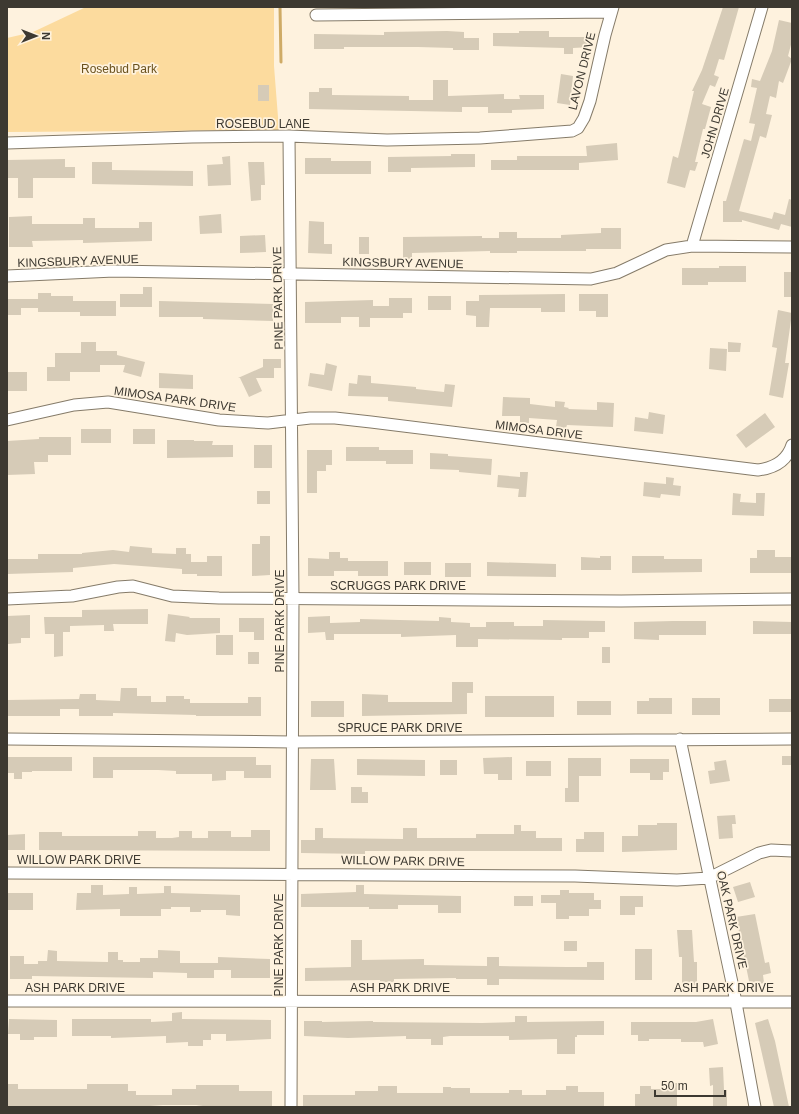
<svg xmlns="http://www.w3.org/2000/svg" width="799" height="1114" viewBox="0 0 799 1114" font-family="Arial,sans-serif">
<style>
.green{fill:#fcdb9e}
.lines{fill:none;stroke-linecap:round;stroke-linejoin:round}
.stream{stroke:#cfab66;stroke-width:3}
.building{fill:#d6cbb7}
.street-casing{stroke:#857b69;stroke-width:13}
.street{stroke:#fff;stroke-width:11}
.labels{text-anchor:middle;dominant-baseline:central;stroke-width:3.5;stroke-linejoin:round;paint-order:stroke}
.park-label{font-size:12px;fill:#6a511c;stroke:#fef2de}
.street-label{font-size:12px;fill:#3d3931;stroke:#fef2de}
</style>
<rect width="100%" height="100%" fill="#fef2de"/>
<path class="green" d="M86 7H274V66L279 130 7 132V38L33 32Z"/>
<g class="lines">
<path class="stream" d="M280 7 281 62"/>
</g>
<path class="building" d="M723 7H739L724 60 719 59 714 75 719 77 715 87 710 85 702 104 711 107 705 129H703L695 162H698L695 171 690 170 685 188 667 183 673 156 678 158 694 91H692L702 70Z
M779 20 792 23V41L788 56 792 59 783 83 779 81 776 98 770 96 766 114 772 115 766 138 760 136 739 211 772 219 774 212 785 215 789 199 792 200V227L781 224 779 230 742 220V222H723V201H726L744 139 751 141 755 124 749 123 757 88 751 87 752 79 760 81 772 51Z
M447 31 464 32V38H479V50H453V48L418 47H344V49H314V34L384 35V32Z
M519 31H549V37H591V47L573 48V54H564V48L493 46V33H519Z
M561 74 573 76 570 105 557 103Z
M433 80H448V96L504 94V99H520L519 95H544V109L512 110V113H488V107H462V112L309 109V92H319V88H332V95L409 96V100H433Z
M258 85H269V101H258Z
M617 143 618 160 579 163V170H491V160H517V156H587L586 146Z
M451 154H475V167L411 168V172H388V157L451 156Z
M230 156 231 185 208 186 207 165 223 164 222 157Z
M305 158H331V161H371V174H305Z
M65 159V167H75V178H33V198H18V178H7V160Z
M92 162H112V170L193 171V186L92 184Z
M248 162H264L265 185H261V200L251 201Z
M221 214 222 233 200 234 199 216Z
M32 216V224H83V218H95V228H139V222H152V241L83 243V240L32 241 33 247H9V217Z
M309 221 324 222V244H332V254L308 253Z
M601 228H621V249H586V251H517V253H490V251L412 253V261H403V237L482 236V238H499V232H517V238H561V235L601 233Z
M265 235 266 252 240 253V236Z
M359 237H369V254H359Z
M719 266H746V282H708V285H682V268H719Z
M784 272H792V297H784Z
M143 287H152V307H120V294H143Z
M38 293H51V296H73V301H116V316H80V312H38V308H21V315H7V299H38Z
M565 294V312H541V308H490L489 327H476V316L466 315V301H479V295Z
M579 294H608V317H596V311H579Z
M428 296H451V310H428Z
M389 298H412V313H403V318H370V327H359V317H341V323H305V302L373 300V306H389Z
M159 301 273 304V321L203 319V317H159Z
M778 310 792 313 785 363H789L783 398 769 395 777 348 772 347Z
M81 342H96V351H117V355L145 362 141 377 123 372 125 365H100V372H70V381H47V367H55V353H81Z
M728 342 741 343 740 352H728Z
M710 348 727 349 726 371 709 369Z
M263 359H281V368H274V378H256L262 391 249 397 240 378H238L263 367Z
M326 363 337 366 332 391 308 386 310 373 324 375Z
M7 372H27V391H7Z
M159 373 193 375V389L159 388Z
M358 375 371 376V383L416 387V389L444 392 445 384 455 385 452 407 388 401V397L348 396 349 383 357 384Z
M503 397 530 398V404L555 407V401L565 402 564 407 569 408 568 409 597 410V402L614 403 613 427 567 425 566 428 556 427 557 420 529 418V423L520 422V416H502Z
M649 412 665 415 663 434 634 431 635 417 648 419Z
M765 413 775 427 746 448 736 435Z
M81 429H111V443H81Z
M133 429H155V444H133Z
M39 437H71V455H48V462H34L35 474 7 475V441L39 439Z
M167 440H194V441H213L212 445H233V457L167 458Z
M254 445H272V468H254Z
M346 447H379V450H413V464H386V461H346Z
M307 450H332V465H326V471H317V493H307Z
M430 453 448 454V456L492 459 491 475 459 472V470L430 469Z
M520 472H528L526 497H518L519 489 497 487 498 475 520 477Z
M666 477 674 478 673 485 681 486 680 496 661 494 660 498 643 496 644 482 666 484Z
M257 491H270V504H257Z
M733 493 741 494 740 502 756 503V493H765L764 516 732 515Z
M260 536H270V575L252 576V544H260Z
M130 546 152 548V553L176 554V548H186V554H191V562H207V556H222V576H197V574H182V569L114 564 73 568V572L7 574V559H38V554H82V553L113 550 129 552Z
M757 550H775V557H792V573H750V558H757Z
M329 552H340V558H348V561H388V576H358V571H334V576H308V558L329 559Z
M600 556H611V570H581V557L600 558Z
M632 556H664V559H702V572L632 573Z
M404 562H431V575H404Z
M487 562 556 564V577L487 576Z
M445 563H471V577H445Z
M148 609V624H113L114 631H104V625L70 626V632H63V656L54 657V634H45L44 617H82V610Z
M168 614 190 617 189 618H220V633L187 635 176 633 175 642 165 641Z
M30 615V638H21V643L8 644 7 616Z
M330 616V623L360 622V619L439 621V617L451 618V622L470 623V627H486V622H514V626H543V620L605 621V632H589V638H562V640L478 639V647H456V635L401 637V634H334V640H326L325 632 308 633V617Z
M239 618H264V640H254V632H239Z
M673 621H706V635H659V640L634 639V622Z
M753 621 792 622V634H753Z
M216 635H233V655H216Z
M602 647H610V663H602Z
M248 652H259V664H248Z
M452 682H473V693H467V714L362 716V694L388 695V702H452Z
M121 688H137V696H151V702H166V696H184V699H190V703H248V697H261V716H196V715L113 713V716H79V709H60V716H7V700L79 699 80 694H96V700L120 701Z
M485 696H554V717H485Z
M649 698H672V714H637V701H649Z
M692 698H720V715H692Z
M769 699H792V712H769Z
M311 701H344V717H311Z
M577 701H611V715H577Z
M782 756H792V765H782Z
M7 757H72V771H32V772H22V779H14V773H7Z
M93 757H256V765H271V778H244V771H226V780L212 781V774H176V771L158 770H113V778H93Z
M512 757V780H498V774H484L483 758Z
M568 758H601V776H579V802H565V788H568Z
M311 759H334L336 790H310Z
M357 759 425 760V776L357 775Z
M630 759H669V772H663V780H650V773H630Z
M440 760H457V775H440Z
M726 760 730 781 710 784 708 771 715 770 714 762Z
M526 761H551V776H526Z
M351 787H362V792H368V803H351Z
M735 815 736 824H732L733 838 719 839 717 816Z
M657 823H677V850L622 852V836H638V825H657Z
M514 825H521V831H536V838H562V851H365V854L301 853V840H315V828H323V838L403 839V828H417V838H476V834H514Z
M251 830H270V851L39 850V832H62V836H138V831H156V838H172L179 837V831H192V838H208V831H231V837H251Z
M584 832H604V852H576V839H584Z
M25 834V850H7V835Z
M750 882 755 897 738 902 733 887Z
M91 885H103V895L129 894V887H137V894L164 893V886H171V893L240 895V916L226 915V910H201V912H190V907H171V909H161V916H120V909L76 910 77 893H91Z
M356 885H364V894L461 896V913H438V905H398V909H369V907H301V894L356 892Z
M560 890H569V893H594V900H601V909H589V916H569V919H556V903H541V895H560Z
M7 893H33V910H7Z
M514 896H533V906H514Z
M620 896H643V907H635V915H620Z
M755 914 765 963 769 962 771 973 763 975 764 983 750 986 736 917Z
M677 930H692L694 962H697V986H682V957H679Z
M351 940H362V960L424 959V965L487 966V957H499V966L567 967H587V962H604V980L499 979V985H487V979H456V978L394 979V982H380V980L305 981V968L351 967Z
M564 941H577V951H564Z
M635 949H652V980H635Z
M48 950 57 951V961L108 962V952H118V960H123V962H140V958H158V950L180 951V963H218V957L270 959V978H231V970H214V978H187V973L153 972V978L32 976V979H10V956H24V964H38V961H47Z
M182 1012V1019L271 1020V1039L226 1041V1034H211V1040H203V1046H188V1042L166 1043V1036L111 1038V1036H72V1019H151V1022L172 1021V1013Z
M515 1016H527V1022L604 1021V1035H577V1037H575V1054H557V1039L509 1040V1036H450L443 1037V1045H431V1039H406V1036L348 1038 304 1036V1021H322V1022L373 1021V1022L482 1023 515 1022Z
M9 1019 57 1020V1037H34V1040H20V1034H8Z
M713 1019 718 1044 704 1047 703 1042H681V1039H649V1041H638V1035H631V1022H696Z
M768 1019 775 1041 789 1107H774L755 1023Z
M723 1067 724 1090H727V1107H713V1085L710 1086 709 1068Z
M666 1083H677V1107H635V1094H640V1086H651V1089H666Z
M7 1084H18V1089H87V1084H128V1091H136V1095H172V1089H196V1085H239V1091H272V1106L210 1107 196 1105H163L136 1107 7 1106Z
M378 1086H397V1093H443V1087H451V1088H470V1093H509V1090H522V1095H546V1090H566V1086H578V1092H604V1107H303V1095H355V1091H378Z"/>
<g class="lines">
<defs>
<path id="street" d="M316 15 611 12
M289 136 293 598 291 1107
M7 143 192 137 289 136 387 140 480 138 572 131 578 128 584 118 590 101 605 35 613 7
M692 246 762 7
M7 276 114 271 591 279 617 273 666 250 692 246 792 247
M7 420 74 405 108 402 219 420 268 423 310 418H335L371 422 758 470C774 468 787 461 792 445
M7 599 72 596 118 587 133 586 172 596 219 598 621 601 792 599
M7 739 293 742 792 739
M680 739 734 992 755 1107
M7 873 575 876 677 880 709 878 759 853 771 850 792 851
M7 1001 792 1002"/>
</defs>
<use href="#street" class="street-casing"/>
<use href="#street" class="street"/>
</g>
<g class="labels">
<g class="park-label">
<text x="119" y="69">Rosebud Park</text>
</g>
<g class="street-label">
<text transform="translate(582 71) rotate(-76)">LAVON DRIVE</text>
<text transform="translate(715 123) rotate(-74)">JOHN DRIVE</text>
<text x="263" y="124">ROSEBUD LANE</text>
<text transform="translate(78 261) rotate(-2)">KINGSBURY AVENUE</text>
<text transform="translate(403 263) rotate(1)">KINGSBURY AVENUE</text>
<text transform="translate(278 298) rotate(-91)">PINE PARK DRIVE</text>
<text transform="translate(175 399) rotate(8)">MIMOSA PARK DRIVE</text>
<text transform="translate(539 430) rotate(7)">MIMOSA DRIVE</text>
<text x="398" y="586">SCRUGGS PARK DRIVE</text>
<text transform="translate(280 621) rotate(-90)">PINE PARK DRIVE</text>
<text x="400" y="728">SPRUCE PARK DRIVE</text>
<text x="79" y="860">WILLOW PARK DRIVE</text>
<text transform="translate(403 861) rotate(1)">WILLOW PARK DRIVE</text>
<text transform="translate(732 920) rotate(77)">OAK PARK DRIVE</text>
<text transform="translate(279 945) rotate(-90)">PINE PARK DRIVE</text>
<text x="75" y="988">ASH PARK DRIVE</text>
<text x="400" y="988">ASH PARK DRIVE</text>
<text x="724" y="988">ASH PARK DRIVE</text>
</g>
</g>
<rect width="799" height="1114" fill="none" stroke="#3d3931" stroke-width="16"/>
<g transform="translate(36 36) rotate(90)" stroke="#fef2de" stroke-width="3" paint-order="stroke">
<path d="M0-3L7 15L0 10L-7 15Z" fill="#3d3931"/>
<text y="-6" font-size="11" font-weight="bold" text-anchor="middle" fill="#3d3931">N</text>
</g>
<path d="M655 1090v6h70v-6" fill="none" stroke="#3d3931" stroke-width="2"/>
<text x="661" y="1090" font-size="12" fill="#3d3931" stroke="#fef2de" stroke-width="3" paint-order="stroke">50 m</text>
</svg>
